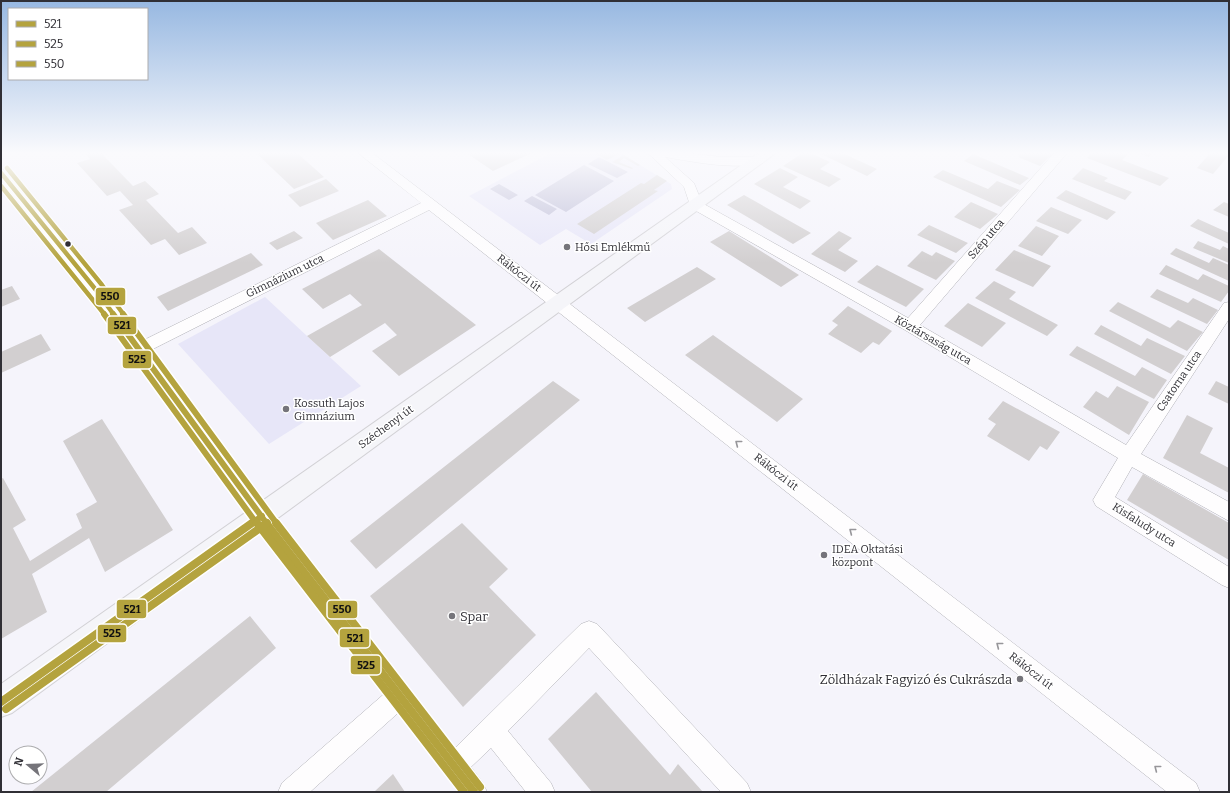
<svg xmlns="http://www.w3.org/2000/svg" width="1230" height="793" viewBox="0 0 1230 793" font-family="Bitter,serif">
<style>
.green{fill:#e7e6f8}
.water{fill:#bebdd7}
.building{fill:#d2cfd0}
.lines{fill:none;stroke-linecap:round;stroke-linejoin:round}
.minor-casing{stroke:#b0b0b6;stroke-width:1}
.primary-casing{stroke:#d2d1d5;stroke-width:2}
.minor{fill:#fefdfe;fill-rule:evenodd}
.primary{fill:#f5f5f9;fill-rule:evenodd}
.bus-1-far2-casing{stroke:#fff;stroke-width:7}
.bus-1-far1-casing{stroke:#fff;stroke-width:9}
.bus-1-casing{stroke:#fff;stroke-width:11}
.bus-2-far2-casing{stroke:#fff;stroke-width:7}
.bus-2-far1-casing{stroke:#fff;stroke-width:9}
.bus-2-casing{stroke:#fff;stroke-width:11}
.bus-3-far2-casing{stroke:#fff;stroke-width:7}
.bus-3-far1-casing{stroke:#fff;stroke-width:9}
.bus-3-casing{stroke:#fff;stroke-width:11}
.bus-1-far2{stroke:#b4a33e;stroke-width:4.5}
.bus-1-far1{stroke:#b4a33e;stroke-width:6}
.bus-1{stroke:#b4a33e;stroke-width:8}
.bus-2-far2{stroke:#b4a33e;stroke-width:4.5}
.bus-2-far1{stroke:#b4a33e;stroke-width:6}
.bus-2{stroke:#b4a33e;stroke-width:8}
.bus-3-far2{stroke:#b4a33e;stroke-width:4.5}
.bus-3-far1{stroke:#b4a33e;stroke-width:6}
.bus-3{stroke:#b4a33e;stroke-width:8}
.oneway{stroke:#97969a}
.bus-dot{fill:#302f35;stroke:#fff;stroke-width:1.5}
.poi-dot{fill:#75747a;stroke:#fff;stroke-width:1.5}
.labels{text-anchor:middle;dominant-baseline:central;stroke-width:3;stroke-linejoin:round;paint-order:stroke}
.street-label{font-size:11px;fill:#302f35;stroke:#fff}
.poi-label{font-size:11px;fill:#302f35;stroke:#fff;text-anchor:start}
.near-poi-label{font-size:13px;fill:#302f35;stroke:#fff;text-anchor:start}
.line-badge{stroke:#fff;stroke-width:1.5}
.pale-badge-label{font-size:11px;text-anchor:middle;font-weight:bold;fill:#111}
</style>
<rect width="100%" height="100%" fill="#f5f4fb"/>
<path class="green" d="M553 152H619L671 184 672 189 591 244 566 229 540 245 469 196Z
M265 297 361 386 269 444 178 344Z"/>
<path class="water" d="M599 157 628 172 617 178 588 164Z
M584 165 614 181 566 212 535 195Z
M499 184 518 195 509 200 490 189Z
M532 196 557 209 549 215 524 201Z"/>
<path class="building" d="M84 152H108L102 154 133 186 145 181 159 194 146 200 178 233 192 227 207 243 179 255 165 239 151 245 119 210 133 205 120 191 107 196 77 163 90 159Z
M255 152H296L324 177 294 189Z
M465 152H534L493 171Z
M593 152H620L621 153 607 160Z
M804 152H808L830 162 820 169 841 179 829 187 783 166Z
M817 152H840L877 169 867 176Z
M1023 152H1054L1040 166 1018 157Z
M1093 152H1120L1127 155 1122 160 1169 178 1160 186 1087 158Z
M1135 152H1153L1149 157Z
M1211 152H1229V155L1213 174 1197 168Z
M973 154 1029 178 1020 185 964 161Z
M624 155 640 165 638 166 624 158 619 162 633 168 632 169 612 162Z
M780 168 798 177 783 187 811 201 800 209 754 184Z
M1083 168 1108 178 1104 181 1132 192 1125 200 1072 179Z
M943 170 988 189 997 181 1020 190 1001 207 933 177Z
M657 175 667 181 654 190 658 191 594 234 577 224 641 183 644 184Z
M326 179 339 191 300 207 288 195Z
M1066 190 1116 212 1107 220 1056 198Z
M744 195 811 233 793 244 727 205Z
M368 200 387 216 333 240 316 223Z
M971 202 998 214 980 229 954 217Z
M1224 202 1229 204V217L1213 210Z
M1051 207 1082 220 1068 234 1036 221Z
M1198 219 1229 233V244L1190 226Z
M929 225 968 243 956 253 917 235Z
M1036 226 1059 236 1042 256 1018 246Z
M294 231 303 238 277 250 269 243Z
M729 231 799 275 781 287 710 242Z
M839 231 852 238 838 250 858 261 845 272 811 254Z
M1198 241 1220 250 1223 246 1229 249V263L1193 248Z
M1176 248 1209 263 1213 258 1229 265V281L1170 254Z
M379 249 476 325 399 376 372 351 397 335 385 323 330 357 307 336 362 305 350 294 323 309 302 289Z
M1014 250 1051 266 1033 287 995 270Z
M922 251 932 256 936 252 955 261 936 280 907 266Z
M251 253 263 265 168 311 157 297Z
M877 265 924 289 906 307 857 282Z
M1166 265 1198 280 1203 274 1229 286V291L1221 302 1159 274Z
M697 267 716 279 645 322 627 308Z
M994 281 1016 292 1009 299 1058 325 1047 336 975 298Z
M12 286 20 299 1 307V290Z
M1157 289 1188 303 1193 298 1218 310 1207 324 1150 297Z
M1118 302 1170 328 1178 320 1203 332 1187 351 1109 311Z
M968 303 1006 323 982 347 944 326Z
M848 306 892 331 879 345 873 342 861 353 828 334 838 325 832 321Z
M1101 325 1141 346 1147 338 1185 356 1171 374 1094 334Z
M41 334 51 350 1 373V352Z
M713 335 803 399 777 422 685 355Z
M1077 346 1135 376 1142 367 1167 380 1154 399 1069 355Z
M553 381 580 400 376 569 350 541Z
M1216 381 1229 387V404L1208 394Z
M1117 386 1149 402 1129 435 1083 407 1096 391 1108 398Z
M1003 401 1060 432 1047 450 1040 446 1029 461 987 436 996 424 988 419Z
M1187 415 1213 428 1200 453 1229 468V493L1163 458Z
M102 419 173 530 105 572 89 538 32 574 47 612 1 639V479L3 478 26 520 13 528 30 561 82 528 76 514 97 502 63 441Z
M1143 474 1229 523V560L1127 500Z
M462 523 508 569 489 587 536 635 463 707 370 596Z
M250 616 276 648 106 792H31Z
M596 692 670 775 678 764 703 792H592L548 739Z
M393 774 405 792H374Z"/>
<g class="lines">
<defs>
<path id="minor" d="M357 152H371L1196 783 1200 792H1167L429 210 149 351 285 533 455 748 581 624 589 621 597 624 747 783 751 792H721L589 648 508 731 551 783 555 792H526L491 748 471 767 483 783 487 792H458L398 713 310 792H278L282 783 384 694 271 545 91 293 1 181V169L5 170 101 287 142 341 421 203Z
M647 152H680L721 157H763L765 160 763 163C734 170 694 162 665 157L694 183 702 203 908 318 1055 152H1068L920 325 1126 445 1224 303 1229 302V319L1141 454 1229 502V521L1132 467 1115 497 1229 567V588L1222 585 1096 506 1093 500 1118 458 905 330 691 208 684 187Z"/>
<path id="primary" d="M760 152H777L12 713 1 717V684Z"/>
</defs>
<use href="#minor" class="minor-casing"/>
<use href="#primary" class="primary-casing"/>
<use href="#minor" class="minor"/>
<use href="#primary" class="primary"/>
<defs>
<path id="bus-1-far2" d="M1 173 96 290 114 315"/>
<path id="bus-1-far1" d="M113 314 267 524
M251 524 262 516"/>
<path id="bus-1" d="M266 523 474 792
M1 702 252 523"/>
<path id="bus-2-far2" d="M1 186 105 315"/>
<path id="bus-2-far1" d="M104 314 257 524
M266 524 267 523"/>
<path id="bus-2" d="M257 523 464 792
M6 709 267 523"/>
<path id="bus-3-far2" d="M7 168 102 285 124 315"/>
<path id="bus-3-far1" d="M123 314 277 524"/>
<path id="bus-3" d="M276 523 480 787"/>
</defs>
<use href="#bus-1-far2" class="bus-1-far2-casing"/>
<use href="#bus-1-far1" class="bus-1-far1-casing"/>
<use href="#bus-1" class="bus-1-casing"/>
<use href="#bus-2-far2" class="bus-2-far2-casing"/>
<use href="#bus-2-far1" class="bus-2-far1-casing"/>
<use href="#bus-2" class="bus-2-casing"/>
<use href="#bus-3-far2" class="bus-3-far2-casing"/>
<use href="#bus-3-far1" class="bus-3-far1-casing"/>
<use href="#bus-3" class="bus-3-casing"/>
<use href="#bus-1-far2" class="bus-1-far2"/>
<use href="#bus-1-far1" class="bus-1-far1"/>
<use href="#bus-1" class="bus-1"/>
<use href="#bus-2-far2" class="bus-2-far2"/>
<use href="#bus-2-far1" class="bus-2-far1"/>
<use href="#bus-2" class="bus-2"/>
<use href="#bus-3-far2" class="bus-3-far2"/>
<use href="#bus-3-far1" class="bus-3-far1"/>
<use href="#bus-3" class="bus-3"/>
</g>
<defs><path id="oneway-chevron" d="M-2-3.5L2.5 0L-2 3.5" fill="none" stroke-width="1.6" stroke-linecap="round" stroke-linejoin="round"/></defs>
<g class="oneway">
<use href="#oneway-chevron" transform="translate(738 443) rotate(-142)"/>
<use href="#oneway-chevron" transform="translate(852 531) rotate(-142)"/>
<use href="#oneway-chevron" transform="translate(999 645) rotate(-142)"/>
<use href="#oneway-chevron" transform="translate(1157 768) rotate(-142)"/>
</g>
<linearGradient id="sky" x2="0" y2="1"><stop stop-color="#97b8e1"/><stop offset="0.58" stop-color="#fafafd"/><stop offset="1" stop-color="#fafafd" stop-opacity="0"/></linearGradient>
<rect width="1230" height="263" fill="url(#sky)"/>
<circle class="bus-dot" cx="68" cy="244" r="3.5"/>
<g class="poi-dot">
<circle cx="567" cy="247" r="4"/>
<circle cx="286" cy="409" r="4"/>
<circle cx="824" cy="555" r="4"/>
<circle cx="452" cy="616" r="4"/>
<circle cx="1020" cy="679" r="4"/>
</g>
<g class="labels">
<g class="street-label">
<text transform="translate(986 239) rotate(-49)">Szép utca</text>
<text transform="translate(519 273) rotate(38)">Rákóczi út</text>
<text transform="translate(285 276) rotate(-26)">Gimnázium utca</text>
<text transform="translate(933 340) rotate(30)">Köztársaság utca</text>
<text transform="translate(1179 381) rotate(-56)">Csatorna utca</text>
<text transform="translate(386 427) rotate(-36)">Széchenyi út</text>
<text transform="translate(776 472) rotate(38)">Rákóczi út</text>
<text transform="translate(1144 525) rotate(32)">Kisfaludy utca</text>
<text transform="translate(1031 671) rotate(38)">Rákóczi út</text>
</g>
<g class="poi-label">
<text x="575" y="247">Hősi Emlékmű</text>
<text x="294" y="403">Kossuth Lajos<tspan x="294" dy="13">Gimnázium</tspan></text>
<text x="832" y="549">IDEA Oktatási<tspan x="832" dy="13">központ</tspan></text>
</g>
<g class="near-poi-label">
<text x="460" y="616">Spar</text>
<text x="1012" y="679" text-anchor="end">Zöldházak Fagyizó és Cukrászda</text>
</g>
</g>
<g class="line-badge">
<rect x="95" y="287" width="31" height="19" rx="4" fill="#b4a33e"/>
<rect x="107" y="316" width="30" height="19" rx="4" fill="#b4a33e"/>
<rect x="122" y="350" width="30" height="19" rx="4" fill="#b4a33e"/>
<rect x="116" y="599" width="31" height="20" rx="4" fill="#b4a33e"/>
<rect x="327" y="600" width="31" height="19" rx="4" fill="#b4a33e"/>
<rect x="97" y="624" width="30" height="19" rx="4" fill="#b4a33e"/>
<rect x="339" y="628" width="31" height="20" rx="4" fill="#b4a33e"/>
<rect x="350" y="655" width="31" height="20" rx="4" fill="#b4a33e"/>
</g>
<g class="pale-badge-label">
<text x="110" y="300">550</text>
<text x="122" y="329">521</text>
<text x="137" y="363">525</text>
<text x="132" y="613">521</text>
<text x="342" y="613">550</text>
<text x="112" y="637">525</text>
<text x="355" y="642">521</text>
<text x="366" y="669">525</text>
</g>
<rect width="1230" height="793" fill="none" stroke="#302f35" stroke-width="4"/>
<rect x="8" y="8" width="140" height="72" fill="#ffffff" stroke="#acacae"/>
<rect x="16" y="21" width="20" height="6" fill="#b4a33e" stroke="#acacae"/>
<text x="44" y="28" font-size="12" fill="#302f35">521</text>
<rect x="16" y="41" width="20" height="6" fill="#b4a33e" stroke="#acacae"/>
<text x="44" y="48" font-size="12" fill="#302f35">525</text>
<rect x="16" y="61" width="20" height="6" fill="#b4a33e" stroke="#acacae"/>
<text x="44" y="68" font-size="12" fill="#302f35">550</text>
<g transform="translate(28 765) rotate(289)"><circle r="19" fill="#ffffff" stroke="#acacae"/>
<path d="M0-3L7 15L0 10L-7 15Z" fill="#75747a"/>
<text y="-6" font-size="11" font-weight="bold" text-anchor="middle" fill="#302f35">N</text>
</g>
</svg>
